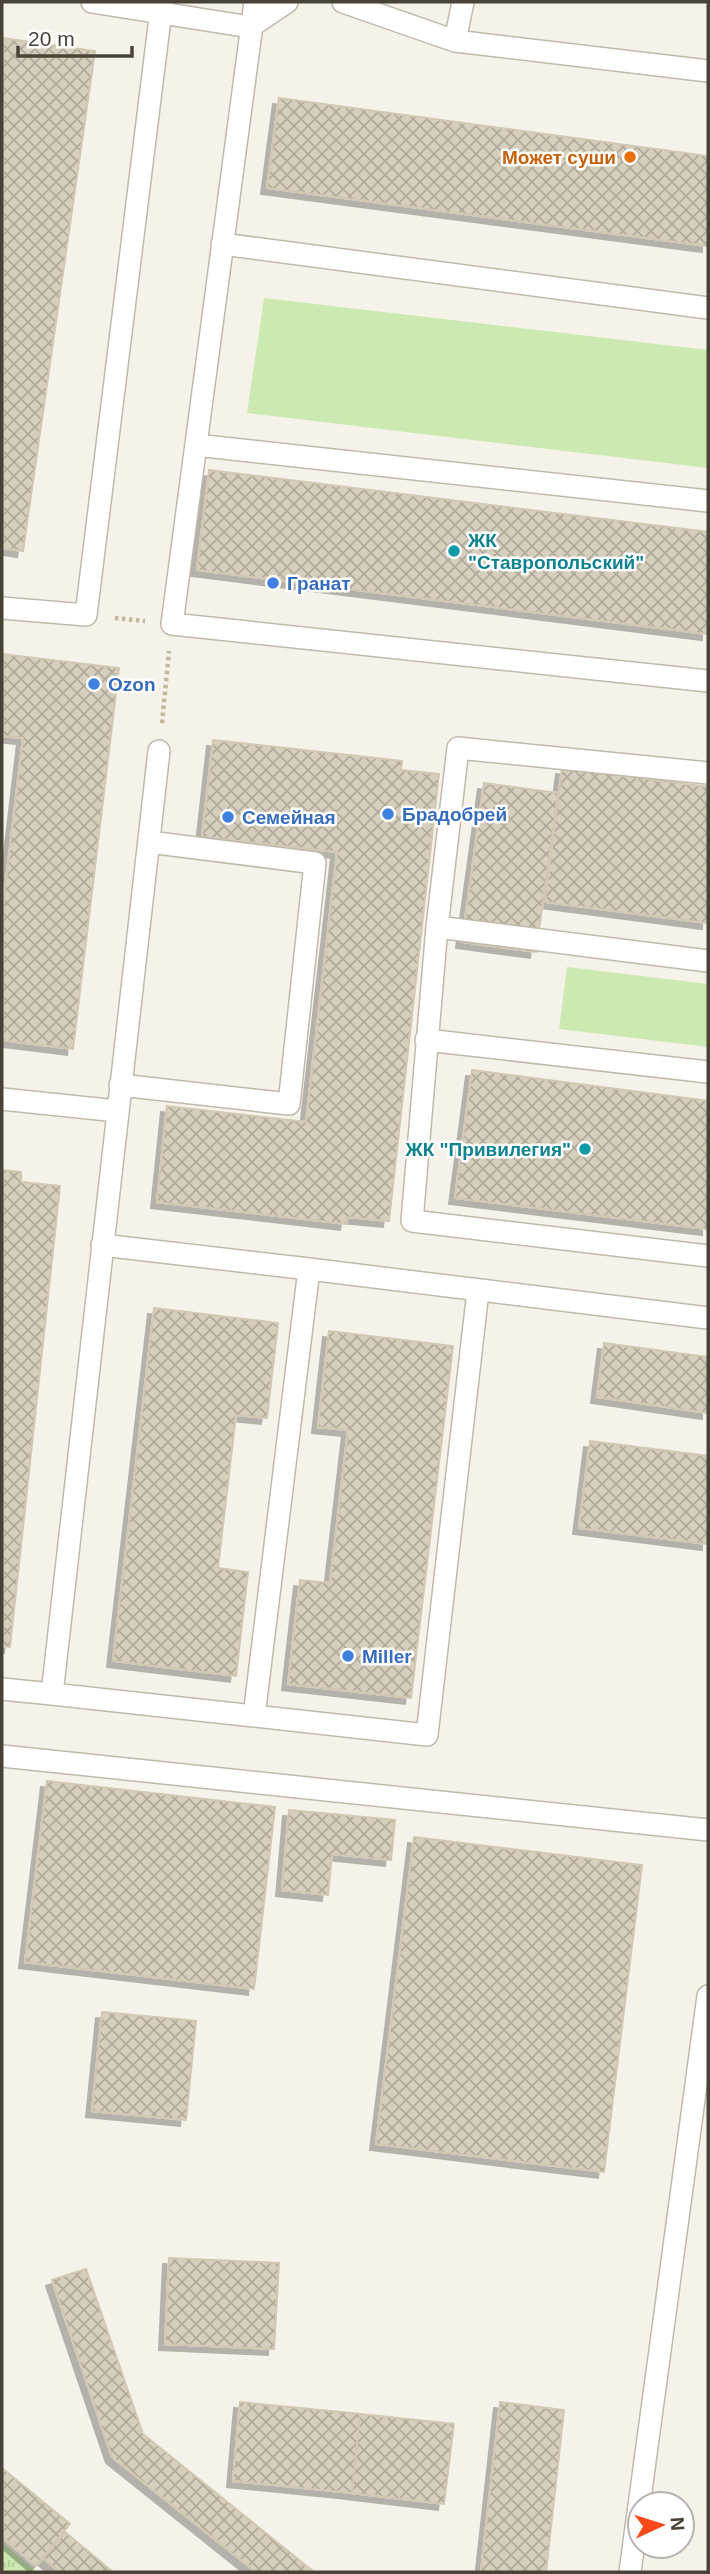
<svg xmlns="http://www.w3.org/2000/svg" width="710" height="2574" viewBox="0 0 710 2574" font-family="Arial,sans-serif">
<style>
.grass{fill:url(#grass-tufts)}
.park{fill:#cde9b2}
.building{fill:url(#building-cross-hatch);stroke:#d2c7b2;stroke-width:2;filter:url(#shadow)}
.lines{fill:none;stroke-linecap:round;stroke-linejoin:round}
.service-casing{stroke:#c0baac;stroke-width:24}
.path{stroke:#c2b79d;stroke-width:4.5;stroke-dasharray:3.5 3.5;stroke-linecap:butt}
.service{stroke:#fff;stroke-width:21}
.food-dot{fill:#e8710a;stroke:#fff;stroke-width:2.5}
.culture-dot{fill:#0f9aa8;stroke:#fff;stroke-width:2.5}
.shop-dot{fill:#3f7fe0;stroke:#fff;stroke-width:2.5}
.labels{text-anchor:middle;dominant-baseline:central;stroke-width:5;stroke-linejoin:round;paint-order:stroke}
.food-label{font-size:19px;font-weight:bold;fill:#c56008;stroke:#fff;text-anchor:end}
.culture-label{font-size:19px;font-weight:bold;fill:#0d838f;stroke:#fff;text-anchor:start}
.shop-label{font-size:19px;font-weight:bold;fill:#366cbe;stroke:#fff;text-anchor:start}
</style>
<defs>
<pattern id="grass-tufts" width="24" height="20" patternUnits="userSpaceOnUse" patternTransform="scale(1.75)"><rect width="24" height="20" fill="#cde9b2"/><path d="M3 7l-1-3M5 7V3M7 7l1-3M15 17l-1-3M17 17v-4M19 17l1-3" fill="none" stroke="#b2c99a"/></pattern>
<pattern id="building-cross-hatch" width="8" height="8" patternUnits="userSpaceOnUse" patternTransform="scale(1.75)"><rect width="8" height="8" fill="#d7cfbe"/><path d="M0 0l8 8M0 8l8-8" fill="none" stroke="#b0aa9b"/></pattern>
<filter id="shadow"><feDropShadow dx="-6" dy="6" stdDeviation="0" flood-color="#0004"/></filter>
</defs>
<rect width="100%" height="100%" fill="#f5f2e9"/>
<path class="grass" d="M2 2542 37 2572H2Z"/>
<path class="park" d="M264 298 708 350V468L247 413Z
M567 967 708 984V1047L559 1029Z"/>
<path class="building" d="M2 38 95 51 23 551 2 548Z
M279 98 708 156V246L267 188Z
M209 470 708 532V634L197 570Z
M2 654 119 668 73 1049 2 1040V914L23 738 2 736Z
M213 740 402 761 401 770 439 774 389 1221 347 1217 346 1224 157 1202 167 1106 306 1122 337 852 202 837Z
M562 768 708 787V923L545 902Z
M484 783 558 793 536 952 462 942Z
M472 1070 708 1101V1229L455 1198Z
M2 1170 21 1172V1182L60 1186 10 1647 2 1646Z
M154 1308 278 1323 267 1418 236 1415 218 1568 248 1572 236 1676 113 1661Z
M329 1331 453 1346 411 1698 288 1684 300 1580 330 1583 348 1430 318 1427Z
M604 1343 708 1357V1413L597 1397Z
M590 1441 708 1456V1544L579 1528Z
M47 1781 275 1807 254 1989 25 1962Z
M289 1810 395 1820 391 1860 332 1854 328 1895 282 1890Z
M414 1837 642 1865 604 2172 376 2144Z
M102 2012 196 2021 186 2120 92 2111Z
M169 2258 279 2263 274 2349 165 2344Z
M86 2269 143 2434 314 2572H256L112 2457 52 2280Z
M240 2402 360 2414 352 2493 233 2481Z
M500 2402 564 2410 546 2572H481Z
M360 2414 454 2424 444 2504 352 2493Z
M2 2468 70 2524 36 2566 2 2537Z
M65 2532 113 2572H60L43 2558Z"/>
<g class="lines">
<defs>
<path id="service" d="M92 2 250 27 287 2
M255 2 172 624 708 681
M343 2 455 41 463 2
M455 41 708 71
M222 244 708 308
M196 445 708 501
M2 608 86 615 162 2
M159 751 52 1694 254 1716
M708 773 458 748 437 927 412 1221 708 1256
M437 927 708 961
M426 1040 708 1072
M120 1085 289 1104 315 863 149 842
M2 1099 117 1111
M102 1245 309 1269 708 1318
M309 1269 254 1716 427 1735 478 1291
M2 1689 52 1694
M2 1756 708 1830
M630 2572 708 1996"/>
</defs>
<use href="#service" class="service-casing"/>
<path class="path" d="M115 618 145 621
M162 723 169 651"/>
<use href="#service" class="service"/>
</g>
<circle class="food-dot" cx="630" cy="157" r="7"/>
<g class="culture-dot">
<circle cx="454" cy="551" r="7"/>
<circle cx="585" cy="1149" r="7"/>
</g>
<g class="shop-dot">
<circle cx="273" cy="583" r="7"/>
<circle cx="94" cy="684" r="7"/>
<circle cx="388" cy="814" r="7"/>
<circle cx="228" cy="817" r="7"/>
<circle cx="348" cy="1656" r="7"/>
</g>
<g class="labels">
<g class="food-label">
<text x="616" y="157">Может суши</text>
</g>
<g class="culture-label">
<text x="468" y="540">ЖК<tspan x="468" dy="22">"Ставропольский"</tspan></text>
<text x="571" y="1149" text-anchor="end">ЖК "Привилегия"</text>
</g>
<g class="shop-label">
<text x="287" y="583">Гранат</text>
<text x="108" y="684">Ozon</text>
<text x="402" y="814">Брадобрей</text>
<text x="242" y="817">Семейная</text>
<text x="362" y="1656">Miller</text>
</g>
</g>
<rect width="710" height="2574" fill="none" stroke="#494337" stroke-width="7"/>
<g transform="translate(661 2525) rotate(86)"><circle r="33" fill="#ffffff" stroke="#b6b4af" stroke-width="2"/>
<path d="M0-5L12 26L0 18L-12 26Z" fill="#fc4919"/>
<text y="-10" font-size="19" font-weight="bold" text-anchor="middle" fill="#494337">N</text>
</g>
<path d="M18 46v10h114v-10" fill="none" stroke="#494337" stroke-width="3.5"/>
<text x="28" y="46" font-size="21" fill="#494337" stroke="#ffffff" stroke-width="5" paint-order="stroke">20 m</text>
</svg>
